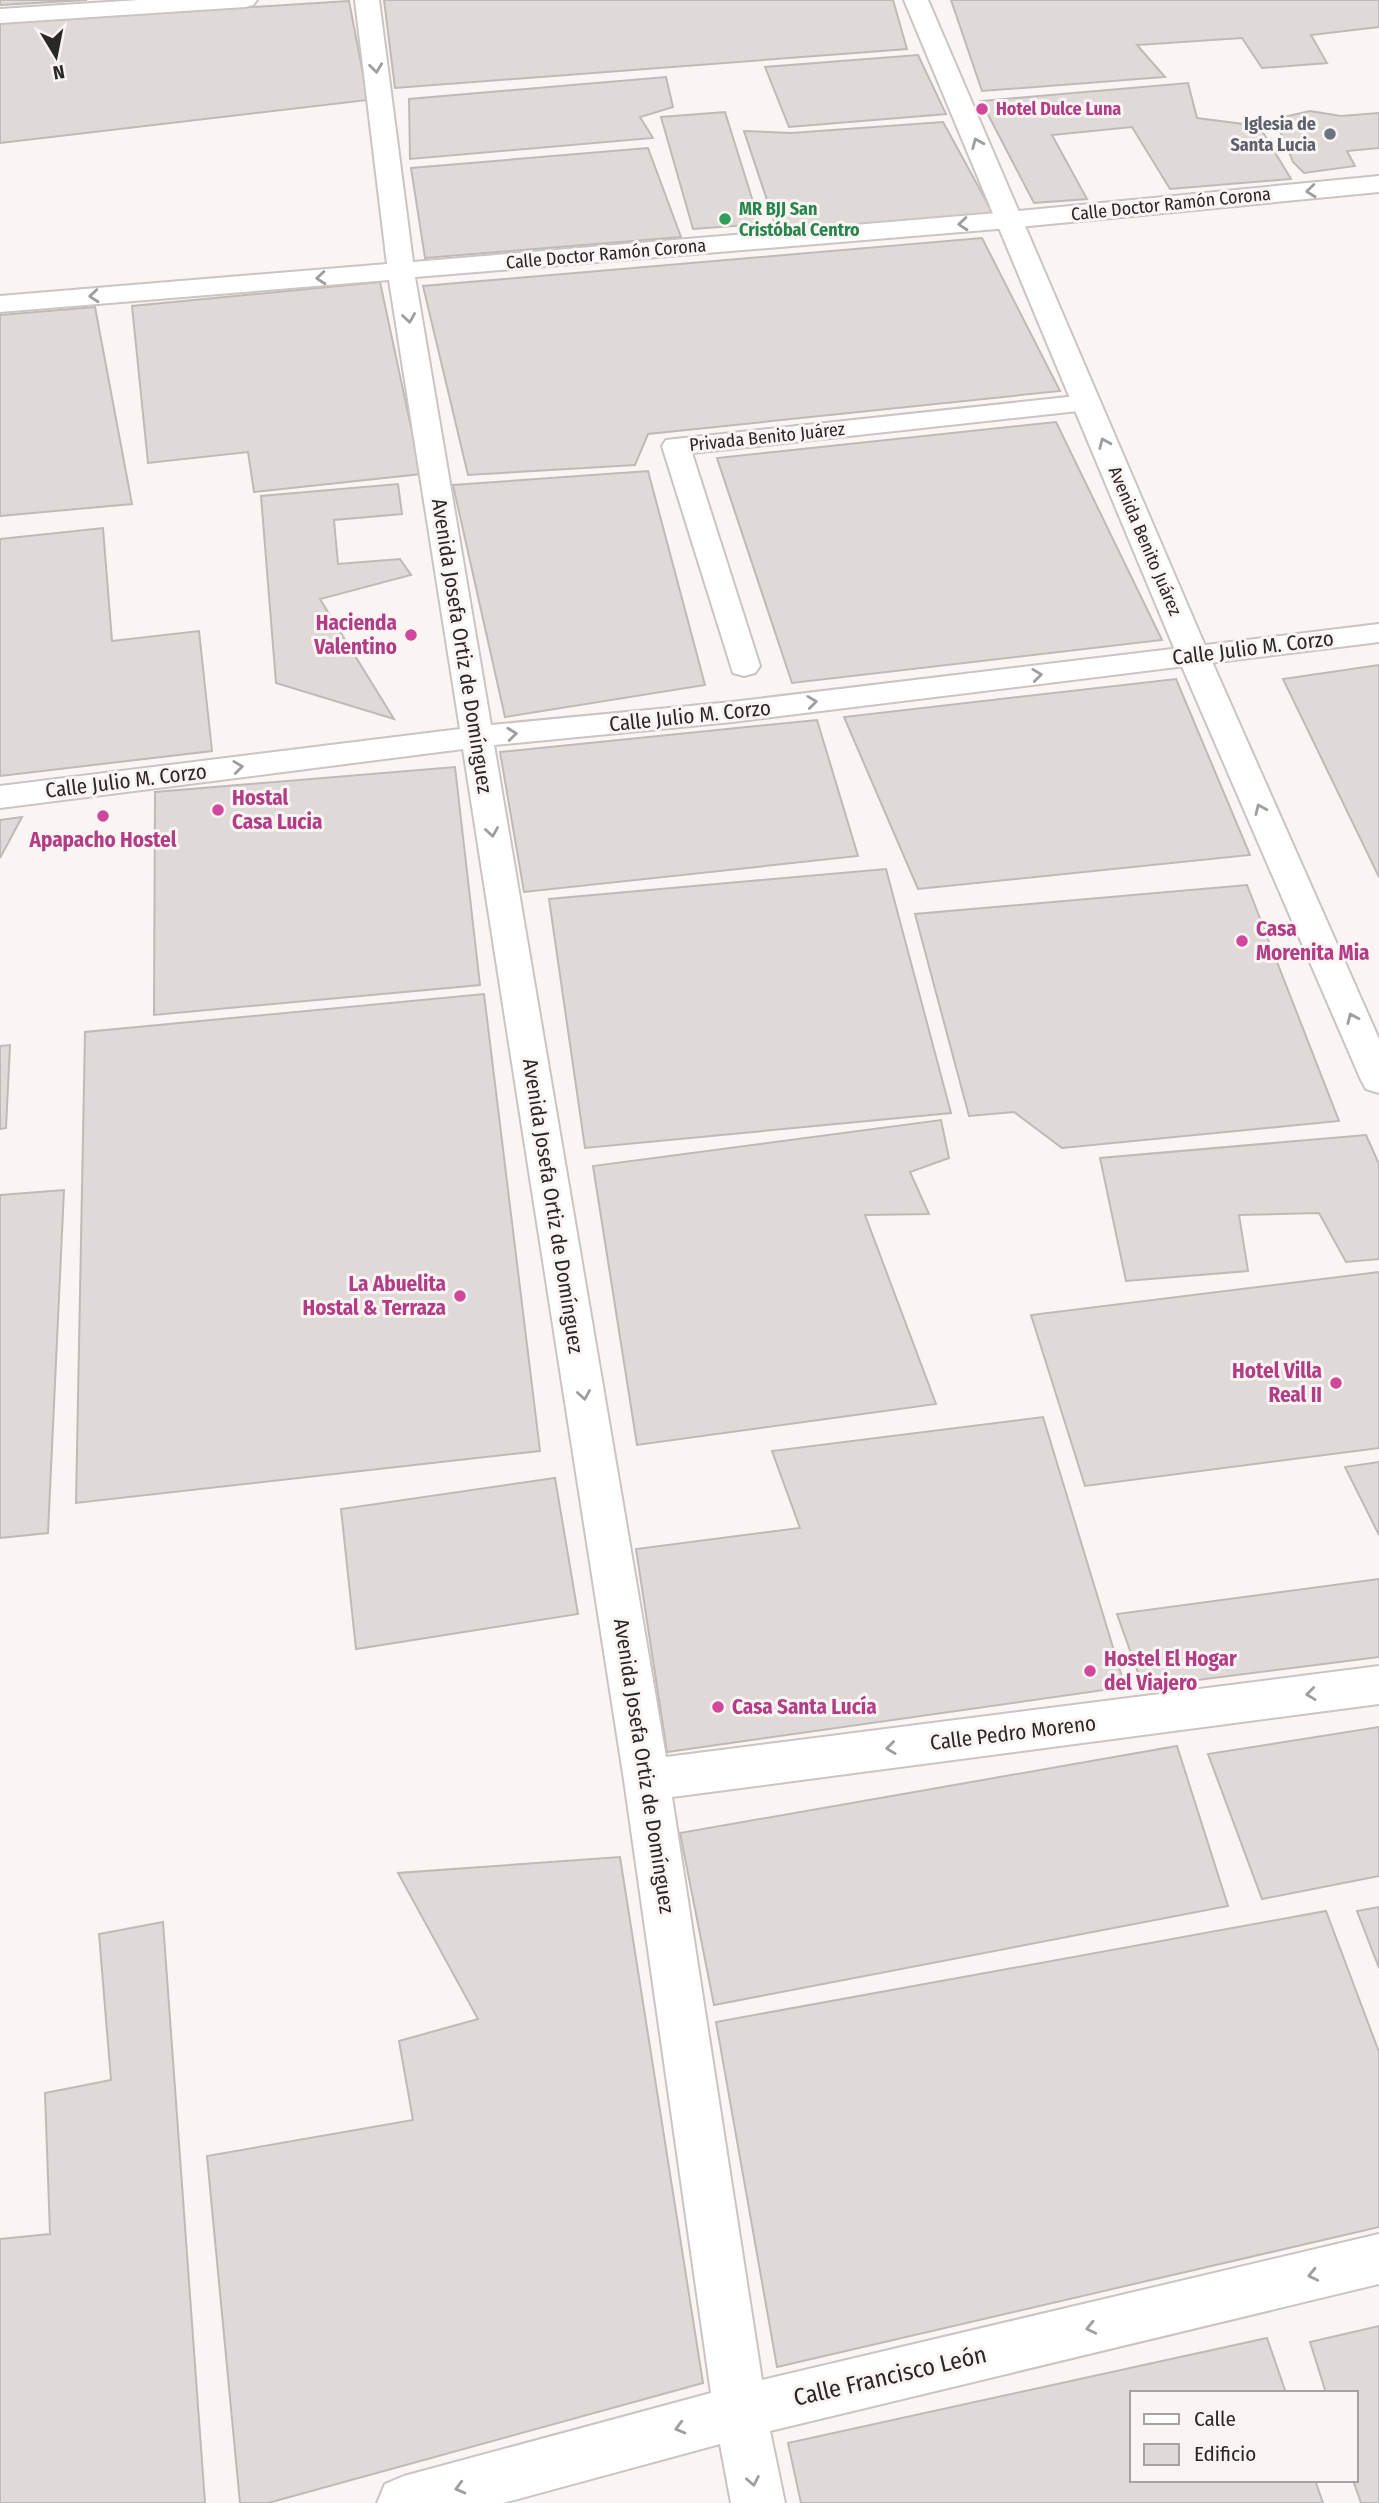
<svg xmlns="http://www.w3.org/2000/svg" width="1379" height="2503" viewBox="0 0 1379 2503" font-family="'Fira Sans Condensed',sans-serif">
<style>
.building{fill:#dfdad7;stroke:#bfbab7;stroke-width:2}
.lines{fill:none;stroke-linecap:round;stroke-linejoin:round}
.minor-casing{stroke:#cac4c2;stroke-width:4}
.tertiary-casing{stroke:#cac4c2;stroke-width:4}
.minor{fill:#fff;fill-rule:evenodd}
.tertiary{fill:#fff;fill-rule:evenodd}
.oneway{stroke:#9f9e9e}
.hotel-dot{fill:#d1479c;stroke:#faf4f2;stroke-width:2.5}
.worship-dot{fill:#6b7280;stroke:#faf4f2;stroke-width:2.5}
.leisure-dot{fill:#2e9e5b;stroke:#faf4f2;stroke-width:2.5}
.labels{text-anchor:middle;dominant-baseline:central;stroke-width:6;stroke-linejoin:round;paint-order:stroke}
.far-hotel-label{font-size:18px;font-weight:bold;fill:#b23c85;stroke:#faf4f2;text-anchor:start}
.far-worship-label{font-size:18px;font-weight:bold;fill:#5b616d;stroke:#faf4f2;text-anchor:end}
.far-street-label{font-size:18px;fill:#2a2827;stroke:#faf4f2}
.far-leisure-label{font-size:18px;font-weight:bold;fill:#27864d;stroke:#faf4f2;text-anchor:start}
.hotel-label{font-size:21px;font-weight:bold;fill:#b23c85;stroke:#faf4f2;text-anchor:start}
.street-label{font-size:21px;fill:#2a2827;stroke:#faf4f2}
.near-street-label{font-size:24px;fill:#2a2827;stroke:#faf4f2}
</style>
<rect width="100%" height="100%" fill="#faf4f2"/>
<path class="building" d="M0 0H87L0 5Z
M384 0H893L907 49 395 88Z
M951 0H1379V27L1311 35 1327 63 1262 68 1242 38 1137 45 1165 77 982 91Z
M349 1 368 100 0 143V23Z
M918 55 946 114 789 127 765 67Z
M666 77 673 107 640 117 653 138 410 159 409 99Z
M1188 83 1197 118 1259 126 1291 179 1170 189 1132 127 1052 135 1087 199 1034 203 981 101Z
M1310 111 1341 116 1379 113V148L1347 151 1355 166 1304 173 1293 162 1275 119Z
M725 112 760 224 693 229 661 117Z
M943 122 994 215 777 230 744 131 791 133Z
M648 148 681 237 425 258 411 168Z
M982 238 1060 391 648 434 635 465 468 475 423 286Z
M380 282 421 474 254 492 248 452 148 463 132 306Z
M95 307 132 504 0 516V315Z
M1056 422 1162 640 792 683 717 458Z
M648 471 705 685 505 717 453 485Z
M398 484 402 514 334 520 338 564 400 559 411 575 320 599 394 719 276 683 261 496Z
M103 528 112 641 199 631 212 751 0 776V539Z
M1379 665V877L1283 679Z
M1176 679 1250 855 918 889 844 717Z
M817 720 858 856 524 892 500 752Z
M455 767 480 985 154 1015 155 792Z
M22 817 0 858V820Z
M886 869 951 1113 585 1148 549 899Z
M1247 885 1339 1121 1062 1148 1014 1112 969 1116 915 914Z
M484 994 540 1451 76 1503 85 1032Z
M10 1045 6 1128 0 1129V1046Z
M941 1120 949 1158 910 1172 929 1214 865 1215 936 1404 637 1445 593 1166Z
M1366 1135 1379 1164V1259L1346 1262 1319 1213 1239 1215 1248 1271 1126 1281 1100 1158Z
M64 1190 48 1533 0 1538V1195Z
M1379 1272V1448L1085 1486 1031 1315Z
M1043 1417 1125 1687 667 1752 636 1549 800 1528 772 1451Z
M1379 1462V1535L1345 1467Z
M555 1478 578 1614 356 1649 341 1509Z
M1379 1579V1657L1143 1687 1117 1614Z
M1379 1727V1876L1262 1899 1208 1754Z
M1177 1746 1228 1906 714 2005 680 1833Z
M620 1857 703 2383 268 2503H240L207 2156 413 2120 399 2041 478 2019 398 1873Z
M1379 1907V1968L1357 1911Z
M1326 1911 1379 2052V2227L777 2367 716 2022Z
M163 1922 205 2503H0V2239L50 2234 45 2093 111 2080 99 1934Z
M1379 2326V2503H1361L1353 2480H1356V2393H1326L1310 2342Z
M1267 2338 1286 2393H1132V2480H1315L1323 2503H801L788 2443Z"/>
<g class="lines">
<defs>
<path id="minor" d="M139 0H257L253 5 245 7 0 23V9Z
M355 0H379L413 262 1009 212 1379 176V192L1009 228 415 277 491 725 732 702 1379 624V642L732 722 494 745 666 1757 1379 1666V1704L672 1797 762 2380 1379 2234V2284L770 2431 785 2503H731L720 2444 503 2503H377L385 2484 404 2476 711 2393 624 1780 463 749 0 808V786L460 729 389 280 0 312V296L387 264Z
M1087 395 1097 397 1101 403 1097 409 692 453 760 666 755 673 744 676 733 673 662 446 666 440Z"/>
<path id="tertiary" d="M904 0H928L1209 655 1379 1039V1093L1366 1089 1361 1080 1177 655Z"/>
</defs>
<use href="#minor" class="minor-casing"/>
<use href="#tertiary" class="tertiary-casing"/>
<use href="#minor" class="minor"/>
<use href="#tertiary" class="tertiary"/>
</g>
<defs><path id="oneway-chevron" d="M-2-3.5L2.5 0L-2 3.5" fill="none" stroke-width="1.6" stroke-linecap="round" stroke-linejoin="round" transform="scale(1.75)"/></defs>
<g class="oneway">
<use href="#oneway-chevron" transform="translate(376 68) rotate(83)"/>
<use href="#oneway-chevron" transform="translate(977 143) rotate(-113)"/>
<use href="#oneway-chevron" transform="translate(1311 191) rotate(174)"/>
<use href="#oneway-chevron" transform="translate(963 224) rotate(175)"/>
<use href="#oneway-chevron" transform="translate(321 278) rotate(175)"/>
<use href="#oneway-chevron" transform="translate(94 296) rotate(175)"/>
<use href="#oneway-chevron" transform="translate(409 318) rotate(81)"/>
<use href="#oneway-chevron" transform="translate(1104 443) rotate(-113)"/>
<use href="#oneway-chevron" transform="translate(1037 675) rotate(-7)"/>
<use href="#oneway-chevron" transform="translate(812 702) rotate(-7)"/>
<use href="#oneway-chevron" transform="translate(512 734) rotate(-6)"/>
<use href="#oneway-chevron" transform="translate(238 767) rotate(-7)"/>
<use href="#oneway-chevron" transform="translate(1260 809) rotate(-114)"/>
<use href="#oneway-chevron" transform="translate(492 832) rotate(81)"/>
<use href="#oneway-chevron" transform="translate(1352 1018) rotate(-114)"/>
<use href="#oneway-chevron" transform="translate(584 1395) rotate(81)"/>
<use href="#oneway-chevron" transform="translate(1311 1694) rotate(173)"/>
<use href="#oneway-chevron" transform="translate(891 1748) rotate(173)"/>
<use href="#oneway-chevron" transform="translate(1313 2275) rotate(167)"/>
<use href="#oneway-chevron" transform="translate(1091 2328) rotate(167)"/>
<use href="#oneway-chevron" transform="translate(680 2428) rotate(165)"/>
<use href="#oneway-chevron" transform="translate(753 2481) rotate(79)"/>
<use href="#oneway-chevron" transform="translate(460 2488) rotate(165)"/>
</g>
<g class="hotel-dot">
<circle cx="982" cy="109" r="7"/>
<circle cx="411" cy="635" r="7"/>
<circle cx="218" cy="810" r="7"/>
<circle cx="103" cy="816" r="7"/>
<circle cx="1242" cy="941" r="7"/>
<circle cx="460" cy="1296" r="7"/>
<circle cx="1336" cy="1383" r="7"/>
<circle cx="1090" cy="1671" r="7"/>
<circle cx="718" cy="1707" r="7"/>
</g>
<circle class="worship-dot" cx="1330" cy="134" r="7"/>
<circle class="leisure-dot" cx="725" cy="219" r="7"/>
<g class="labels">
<g class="far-hotel-label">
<text x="996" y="109">Hotel Dulce Luna</text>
</g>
<g class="far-worship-label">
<text x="1316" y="124">Iglesia de<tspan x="1316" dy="21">Santa Lucia</tspan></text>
</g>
<g class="far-street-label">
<text transform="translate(1171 204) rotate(-6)">Calle Doctor Ramón Corona</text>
<text transform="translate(606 254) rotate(-5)">Calle Doctor Ramón Corona</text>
<text transform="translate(767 437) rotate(-6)">Privada Benito Juárez</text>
<text transform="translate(1145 541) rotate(67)">Avenida Benito Juárez</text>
</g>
<g class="far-leisure-label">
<text x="739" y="209">MR BJJ San<tspan x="739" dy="21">Cristóbal Centro</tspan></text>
</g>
<g class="hotel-label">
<text x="397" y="623" text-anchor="end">Hacienda<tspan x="397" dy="24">Valentino</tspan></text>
<text x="232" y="798">Hostal<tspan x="232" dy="24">Casa Lucia</tspan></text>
<text x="103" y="840" text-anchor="middle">Apapacho Hostel</text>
<text x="1256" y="929">Casa<tspan x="1256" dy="24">Morenita Mia</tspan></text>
<text x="446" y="1284" text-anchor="end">La Abuelita<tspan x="446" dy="24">Hostal &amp; Terraza</tspan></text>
<text x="1322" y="1371" text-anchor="end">Hotel Villa<tspan x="1322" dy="24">Real II</tspan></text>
<text x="1104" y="1659">Hostel El Hogar<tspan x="1104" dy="24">del Viajero</tspan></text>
<text x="732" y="1707">Casa Santa Lucía</text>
</g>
<g class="street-label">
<text transform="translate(462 646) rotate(81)">Avenida Josefa Ortiz de Domínguez</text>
<text transform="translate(1253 648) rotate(-7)">Calle Julio M. Corzo</text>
<text transform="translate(690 716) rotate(-6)">Calle Julio M. Corzo</text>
<text transform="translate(126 781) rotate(-7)">Calle Julio M. Corzo</text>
<text transform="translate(553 1206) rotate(81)">Avenida Josefa Ortiz de Domínguez</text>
<text transform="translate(1013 1733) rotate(-7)">Calle Pedro Moreno</text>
<text transform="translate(644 1766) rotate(81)">Avenida Josefa Ortiz de Domínguez</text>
</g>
<g class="near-street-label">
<text transform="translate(890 2376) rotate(-13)">Calle Francisco León</text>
</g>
</g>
<rect x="1130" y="2391" width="228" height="91" fill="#faf4f2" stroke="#a7a2a1" stroke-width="2"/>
<rect x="1144" y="2414" width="35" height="10" fill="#ffffff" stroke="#a7a2a1" stroke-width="2"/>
<text x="1194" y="2426" font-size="21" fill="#2a2827">Calle</text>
<rect x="1144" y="2444" width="35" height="21" fill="#dfdad7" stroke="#a7a2a1" stroke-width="2"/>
<text x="1194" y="2461" font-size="21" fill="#2a2827">Edificio</text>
<g transform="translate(56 56) rotate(170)" stroke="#faf4f2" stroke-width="5" paint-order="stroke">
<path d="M0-5L12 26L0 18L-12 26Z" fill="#2a2827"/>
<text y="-10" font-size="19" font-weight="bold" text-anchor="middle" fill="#2a2827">N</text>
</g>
</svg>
